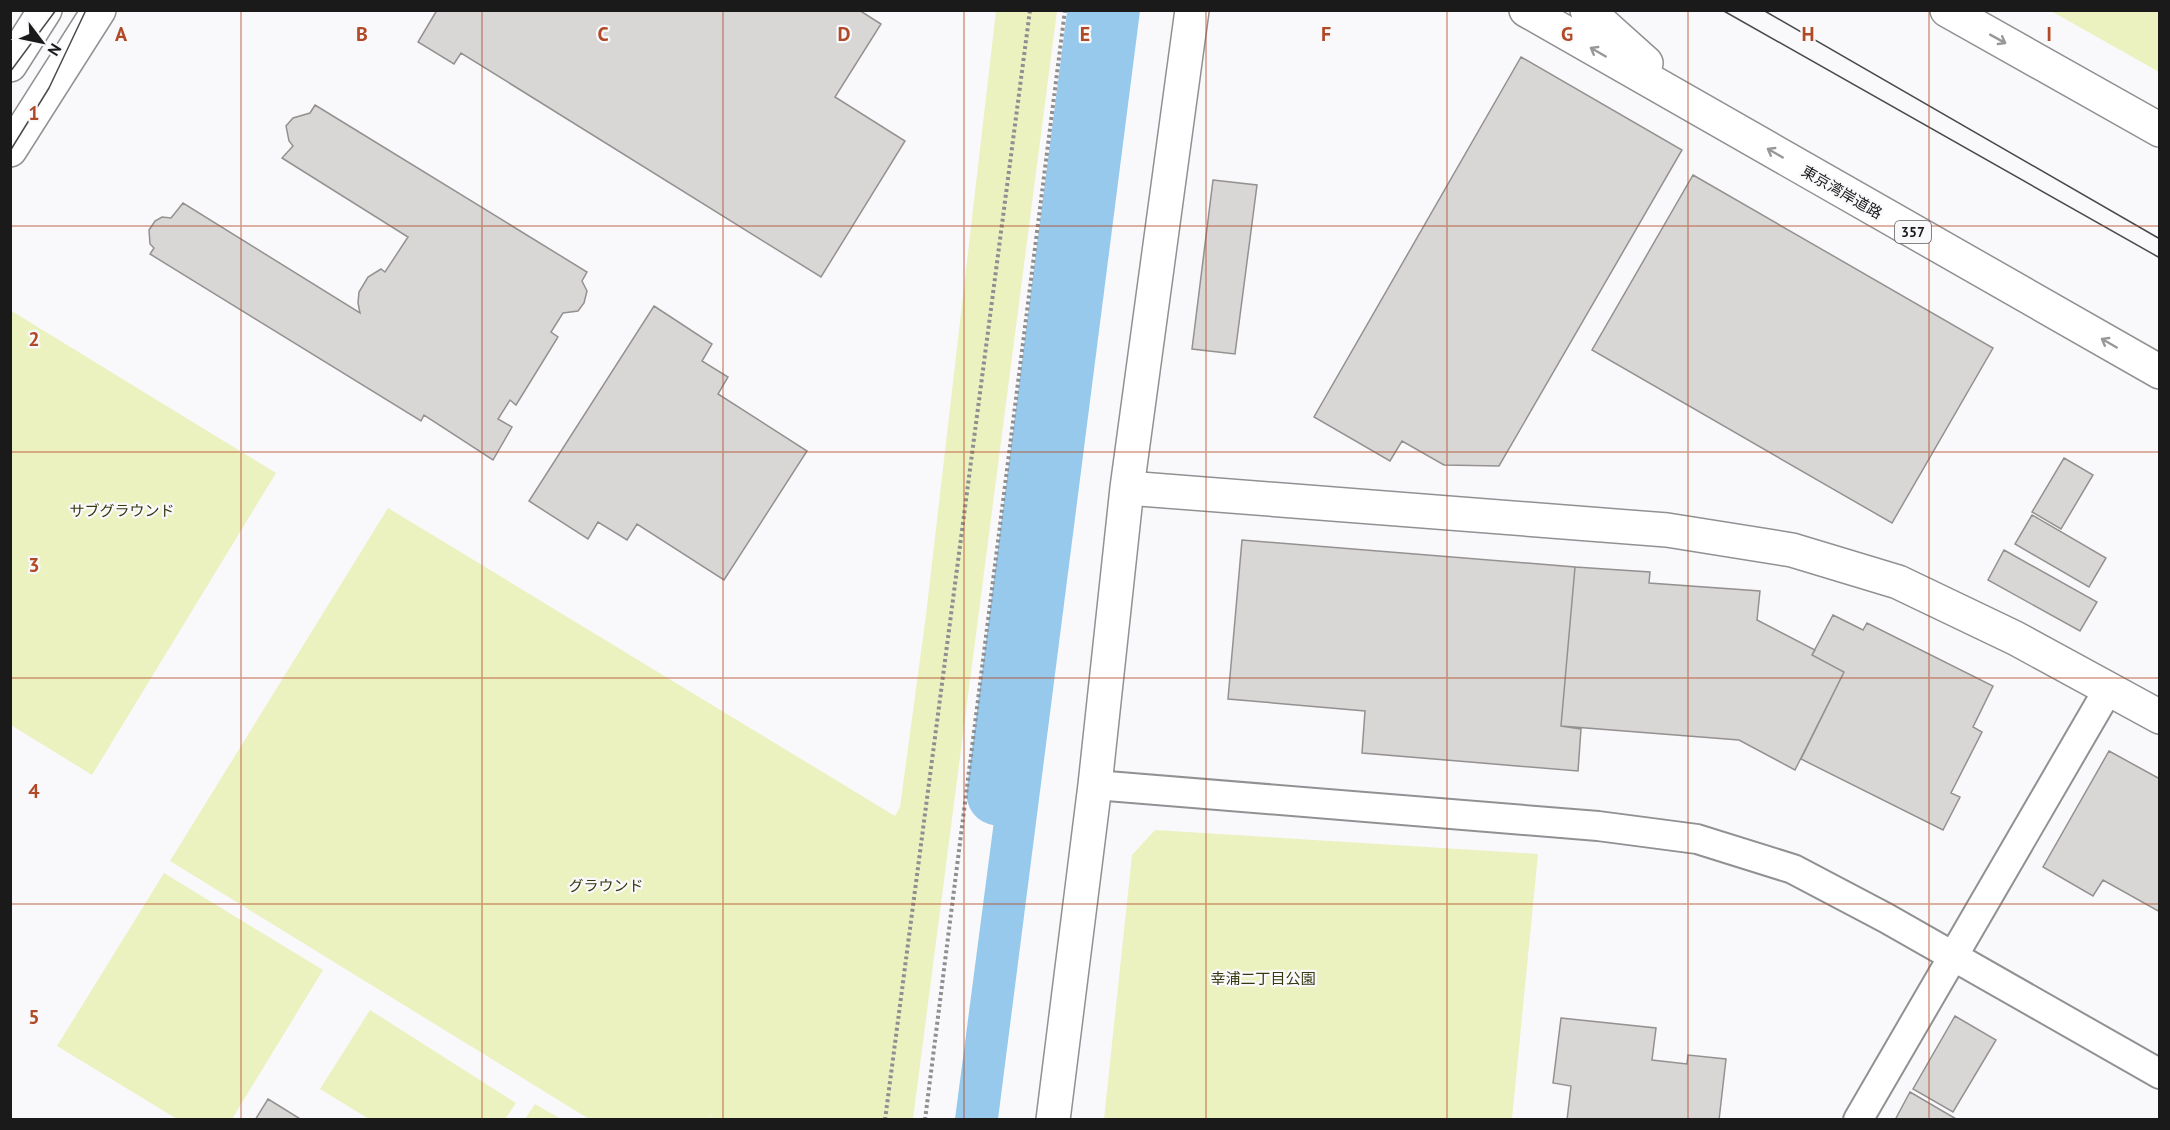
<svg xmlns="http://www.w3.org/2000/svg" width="2170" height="1130" viewBox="0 0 2170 1130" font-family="'PT Sans','Noto Sans JP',sans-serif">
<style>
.green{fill:#ecf1c0}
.water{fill:#96c9eb}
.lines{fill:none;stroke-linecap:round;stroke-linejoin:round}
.river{stroke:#96c9eb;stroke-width:63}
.building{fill:#d9d7d6;stroke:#949190;stroke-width:1.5}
.minor-casing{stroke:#919193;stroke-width:32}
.tertiary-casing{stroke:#919193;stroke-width:36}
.trunk-casing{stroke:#919193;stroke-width:36}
.path{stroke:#8f8f91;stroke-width:4;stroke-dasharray:3 3;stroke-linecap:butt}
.minor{stroke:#fff;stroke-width:28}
.tertiary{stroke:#fff;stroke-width:33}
.trunk{stroke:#fff;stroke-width:33}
.tram{stroke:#4a4a4b;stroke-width:1.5}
.oneway{stroke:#989898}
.grid{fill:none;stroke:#b14927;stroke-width:1.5;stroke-opacity:0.55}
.labels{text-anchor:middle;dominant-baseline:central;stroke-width:4.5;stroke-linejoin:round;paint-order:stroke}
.shield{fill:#f9f9fc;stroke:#5d5d5e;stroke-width:1.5}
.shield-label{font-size:14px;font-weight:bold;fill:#1a1a1b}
.street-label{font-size:15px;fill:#1a1a1b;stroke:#f9f9fc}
.park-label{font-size:15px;fill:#36380e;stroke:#f9f9fc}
.grid-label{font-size:20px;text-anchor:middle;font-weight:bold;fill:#b14927;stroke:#f9f9fc;stroke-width:4.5;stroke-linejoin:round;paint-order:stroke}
</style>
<rect width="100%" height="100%" fill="#f9f9fc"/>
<path class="green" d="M996 11H1057L913 1119H709L714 1110 708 1119H589L170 861 388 508 895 816 900 807 926 615Z
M2051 11H2159V72Z
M10 310 276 473 92 775 11 725Z
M1155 830 1538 854 1512 1119H1104L1132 855Z
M164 873 323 970 232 1119H177L57 1046Z
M370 1010 516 1103 505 1119H369L320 1089Z
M535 1104 561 1119H525Z"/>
<path class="water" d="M1100 11H1140L998 1119H955Z"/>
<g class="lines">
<path class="river" d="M998 794 1099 10"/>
</g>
<path class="building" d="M437 10H859L881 24 835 97 905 141 821 277 461 53 454 64 418 42Z
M1521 57 1682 150 1499 466 1444 465 1402 441 1390 461 1314 417Z
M315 105 587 272 582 281 587 291 584 303 578 311 563 313 551 332 558 337 516 405 510 400 498 419 512 427 493 460 424 415 421 421 150 254 154 248 150 244 149 230 155 221 162 217 171 218 183 203 360 313 358 303 359 292 368 277 381 269 385 272 408 237 282 158 293 146 289 141 286 126 293 118 310 113Z
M1693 175 1993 348 1892 523 1592 350Z
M1213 180 1257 185 1235 354 1192 349Z
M654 306 712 344 702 361 728 377 718 394 807 451 724 580 637 524 627 540 598 522 588 539 529 501Z
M2064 458 2093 475 2061 529 2032 512Z
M2032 515 2106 558 2089 587 2015 544Z
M1242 540 1575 567 1561 726 1581 729 1578 771 1362 753 1365 711 1228 699Z
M2004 550 2097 602 2080 631 1988 580Z
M1575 567 1650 572 1649 583 1760 591 1757 620 1815 650 1812 655 1844 672 1795 770 1739 740 1561 726Z
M1833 615 1863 630 1867 623 1993 686 1973 727 1982 732 1951 793 1960 797 1943 830 1801 759 1844 672 1812 655Z
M2109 751 2160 779V912L2103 880 2093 896 2043 867Z
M1955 1016 1996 1040 1953 1112 1913 1089Z
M1561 1018 1656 1028 1652 1060 1687 1064 1688 1055 1726 1059 1719 1120H1567L1571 1086 1553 1083Z
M1910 1092 1958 1120H1895Z
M268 1099 302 1120H255Z"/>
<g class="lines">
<defs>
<path id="minor" d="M1095 785 1598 826 1697 839 1793 869 1886 918 2160 1074
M1858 1120 2109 688"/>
<path id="tertiary" d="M10 65 45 10
M10 150 99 10
M1127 488 1667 530 1792 550 1898 582 2015 638 2160 717
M1053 1120 1095 785 1127 488 1192 10"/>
<path id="trunk" d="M1526 10 2160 372
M1587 10 1646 63
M1947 10 2160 130"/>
</defs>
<use href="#minor" class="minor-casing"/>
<use href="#tertiary" class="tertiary-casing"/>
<use href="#trunk" class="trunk-casing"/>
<path class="path" d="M885 1120 1030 10
M925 1120 1065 10"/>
<use href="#minor" class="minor"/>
<use href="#tertiary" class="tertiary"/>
<use href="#trunk" class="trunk"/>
<path class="tram" d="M1722 10 2160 258
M1763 10 2160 239
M10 72 56 10
M10 151 49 88 86 10"/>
</g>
<defs><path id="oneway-shaft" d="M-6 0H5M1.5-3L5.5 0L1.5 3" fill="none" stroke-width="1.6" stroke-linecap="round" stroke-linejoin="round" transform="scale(1.5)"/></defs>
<g class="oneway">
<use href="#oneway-shaft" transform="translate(1998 39) rotate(29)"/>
<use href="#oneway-shaft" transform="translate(1598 52) rotate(-150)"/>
<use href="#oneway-shaft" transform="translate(1775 153) rotate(-150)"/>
<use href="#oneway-shaft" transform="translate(2109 343) rotate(-150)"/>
</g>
<path class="grid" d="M241 10V1120M482 10V1120M723 10V1120M964 10V1120M1206 10V1120M1447 10V1120M1688 10V1120M1929 10V1120M10 226H2160M10 452H2160M10 678H2160M10 904H2160"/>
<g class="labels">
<rect class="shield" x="1895" y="221" width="36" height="22" rx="4.5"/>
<g class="shield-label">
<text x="1913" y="232">357</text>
</g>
<g class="street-label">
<text transform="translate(1842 192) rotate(30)">東京湾岸道路</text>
</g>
<g class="park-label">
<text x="122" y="510">サブグラウンド</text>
<text x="606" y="885">グラウンド</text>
<text x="1263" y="978">幸浦二丁目公園</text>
</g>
</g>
<g class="grid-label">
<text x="121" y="41">A</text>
<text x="362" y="41">B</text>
<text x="603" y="41">C</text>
<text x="844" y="41">D</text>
<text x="1085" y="41">E</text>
<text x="1326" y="41">F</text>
<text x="1567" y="41">G</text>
<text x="1808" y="41">H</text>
<text x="2049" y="41">I</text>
<text x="34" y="120">1</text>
<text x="34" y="346">2</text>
<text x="34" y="572">3</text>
<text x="34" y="798">4</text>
<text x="34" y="1024">5</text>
</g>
<rect width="2170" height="1130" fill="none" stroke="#1a1a1b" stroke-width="24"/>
<g transform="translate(42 42) rotate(122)" stroke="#f9f9fc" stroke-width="4.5" paint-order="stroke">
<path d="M0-4.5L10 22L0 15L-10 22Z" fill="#1a1a1b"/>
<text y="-9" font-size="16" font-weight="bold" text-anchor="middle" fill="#1a1a1b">N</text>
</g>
</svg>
